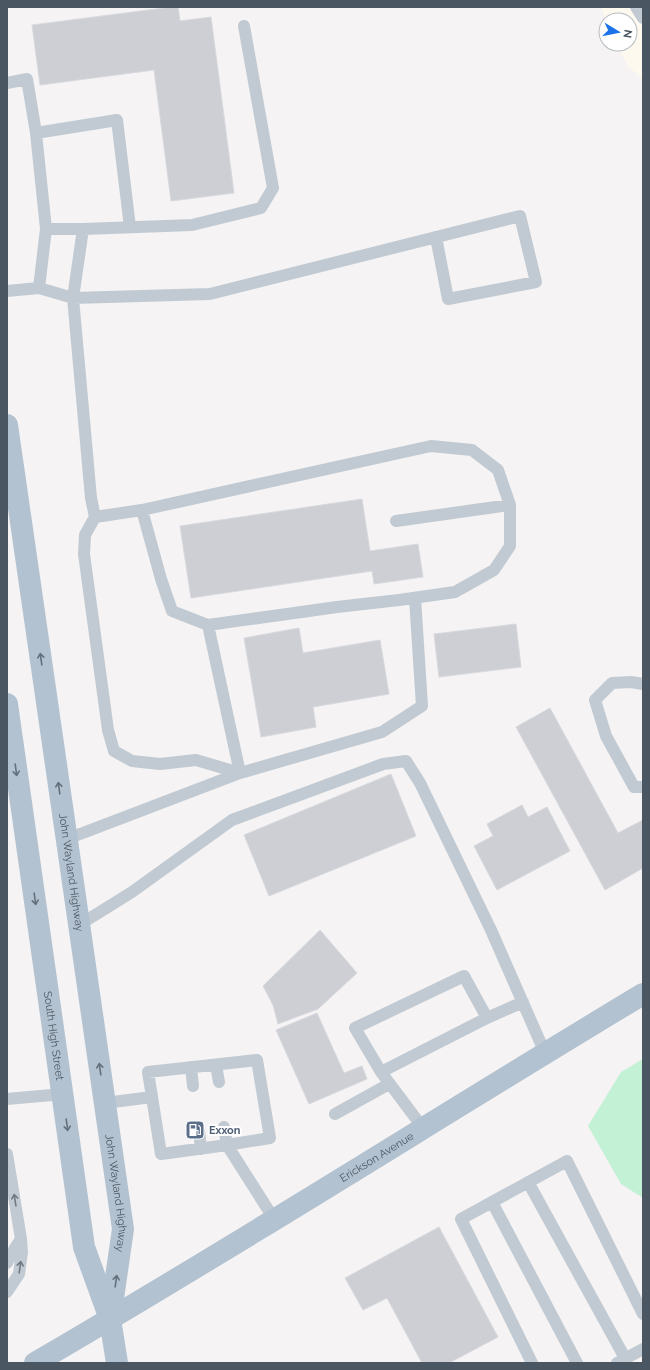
<svg xmlns="http://www.w3.org/2000/svg" width="650" height="1370" viewBox="0 0 650 1370" font-family="Raleway,sans-serif">
<style>
.commercial{fill:#fdf9ef}
.green{fill:#c3f1d5}
.building{fill:#cdcfd5;stroke:#d7d9de}
.lines{fill:none;stroke-linecap:round;stroke-linejoin:round}
.lane{stroke:#c1cad2;stroke-width:12}
.primary{stroke:#b3c2d1;stroke-width:22}
.oneway{stroke:#64717d}
.oneway2{stroke:#6e7983}
.labels{text-anchor:middle;dominant-baseline:central;stroke-width:4;stroke-linejoin:round;paint-order:stroke}
.street-label{font-size:11px;fill:#4a5661;stroke:#fff}
.service-label{font-size:11px;font-weight:bold;fill:#4e5e75;stroke:#fff;text-anchor:start}
</style>
<rect width="100%" height="100%" fill="#f5f3f3"/>
<path class="commercial" d="M601 7H643V80L627 65 617 44H630V20H606Z"/>
<path class="green" d="M643 1059V1198L621 1184 588 1126 621 1072Z"/>
<path class="building" d="M172 7H178L180 21 211 17 234 193 171 201 154 70 40 85 32 25Z
M362 499 370 551 418 544 423 577 374 584 372 571 191 598 180 526Z
M516 624 521 667 439 677 434 634Z
M299 628 303 653 380 640 389 694 313 707 316 727 261 737 244 638Z
M550 708 618 833 643 820V868L605 890 516 727Z
M391 774 416 836 269 896 244 835Z
M522 805 528 817 547 807 570 851 497 890 474 846 493 836 487 824Z
M320 930 357 973 318 1009 278 1024 273 1005 263 986Z
M317 1013 344 1073 362 1066 367 1079 309 1104 276 1030Z
M439 1227 498 1337 449 1363H422L387 1298 363 1310 345 1278Z"/>
<g class="lines">
<path class="lane" d="M636 7 643 18
M7 83 27 79 36 133 46 229 39 288
M36 133 117 120 130 227
M46 229H83L192 225 261 208 273 188 244 26
M83 229 73 298 210 294 520 216 536 282 448 299 436 237
M7 291 39 288 73 298 91 498 95 517 142 510 161 579 172 611 208 625 240 773 67 839
M142 510 431 446 472 450 498 470 510 505V546L494 570 455 592 399 600 337 607 208 625
M95 517 85 535 84 554 108 730 114 751 132 761 160 764 196 760 240 773 382 732 422 706 415 598
M396 521 510 505
M643 684 631 682 612 683 595 700 606 736 634 787H643
M79 925 132 892 232 820 383 764 406 761 420 783 491 930 545 1053
M216 1065 219 1082
M191 1067 193 1086
M381 1072 487 1018
M152 1097 148 1072 257 1060 270 1138 227 1145 224 1127
M7 1099 63 1094
M105 1103 152 1097 161 1154 227 1145 274 1219
M335 1114 389 1084
M423 1128 381 1072 355 1028 464 976 487 1018 523 1002
M199 1131 201 1149
M7 1154 21 1239 22 1252 19 1274 7 1292
M528 1182 625 1358
M492 1202 577 1363
M7 1263 15 1248 21 1239
M532 1363 461 1219 567 1161 643 1314
M617 1363 643 1349"/>
<g class="primary">
<path id="s1" d="M7 425 123 1229 110 1319"/>
<path id="s2" d="M7 704 84 1247 110 1319 117 1363"/>
<path id="s3" d="M35 1363C240 1244 440 1116 643 994"/>
</g>
</g>
<defs><path id="oneway-shaft" d="M-6 0H5M1.5-3L5.5 0L1.5 3" fill="none" stroke-width="1.6" stroke-linecap="round" stroke-linejoin="round"/></defs>
<g class="oneway">
<use href="#oneway-shaft" transform="translate(41 659) rotate(-98)"/>
<use href="#oneway-shaft" transform="translate(16 770) rotate(82)"/>
<use href="#oneway-shaft" transform="translate(59 788) rotate(-98)"/>
<use href="#oneway-shaft" transform="translate(35 899) rotate(82)"/>
<use href="#oneway-shaft" transform="translate(100 1069) rotate(-98)"/>
<use href="#oneway-shaft" transform="translate(67 1125) rotate(82)"/>
<use href="#oneway-shaft" transform="translate(116 1281) rotate(-82)"/>
</g>
<g class="oneway2">
<use href="#oneway-shaft" transform="translate(15 1200) rotate(-99)"/>
<use href="#oneway-shaft" transform="translate(20 1267) rotate(-82)"/>
</g>
<defs>
<symbol id="fuel-square" viewBox="-11 -11 22 22"><rect x="-9" y="-9" width="18" height="18" rx="4" fill="#5c6f8a" stroke="#fff"/><path d="M-5.5-6h7V0h2V4h1.3V-2.5L3-4.5l.8-.8L6-3V5H2.5V1h-1V6h-7ZM-4.2-4.7v3.2H.2V-4.7Z" fill="#fff"/></symbol>
</defs>
<g fill-rule="evenodd">
<use href="#fuel-square" x="184" y="1119" width="22" height="22"/>
</g>
<g class="labels">
<g class="street-label">
<text stroke="none"><textPath href="#s1" startOffset="452">John Wayland Highway</textPath></text>
<text stroke="none"><textPath href="#s2" startOffset="335">South High Street</textPath></text>
<text stroke="none"><textPath href="#s3" startOffset="399">Erickson Avenue</textPath></text>
<text stroke="none"><textPath href="#s1" startOffset="776">John Wayland Highway</textPath></text>
</g>
<g class="service-label">
<text x="209" y="1130">Exxon</text>
</g>
</g>
<rect width="650" height="1370" fill="none" stroke="#4a5661" stroke-width="16"/>
<g transform="translate(618 32) rotate(100)"><circle r="19" fill="#ffffff" stroke="#b7bbc0"/>
<path d="M0-3L7 15L0 10L-7 15Z" fill="#1a73e8"/>
<text y="-6" font-size="11" font-weight="bold" text-anchor="middle" fill="#4a5661">N</text>
</g>
</svg>
